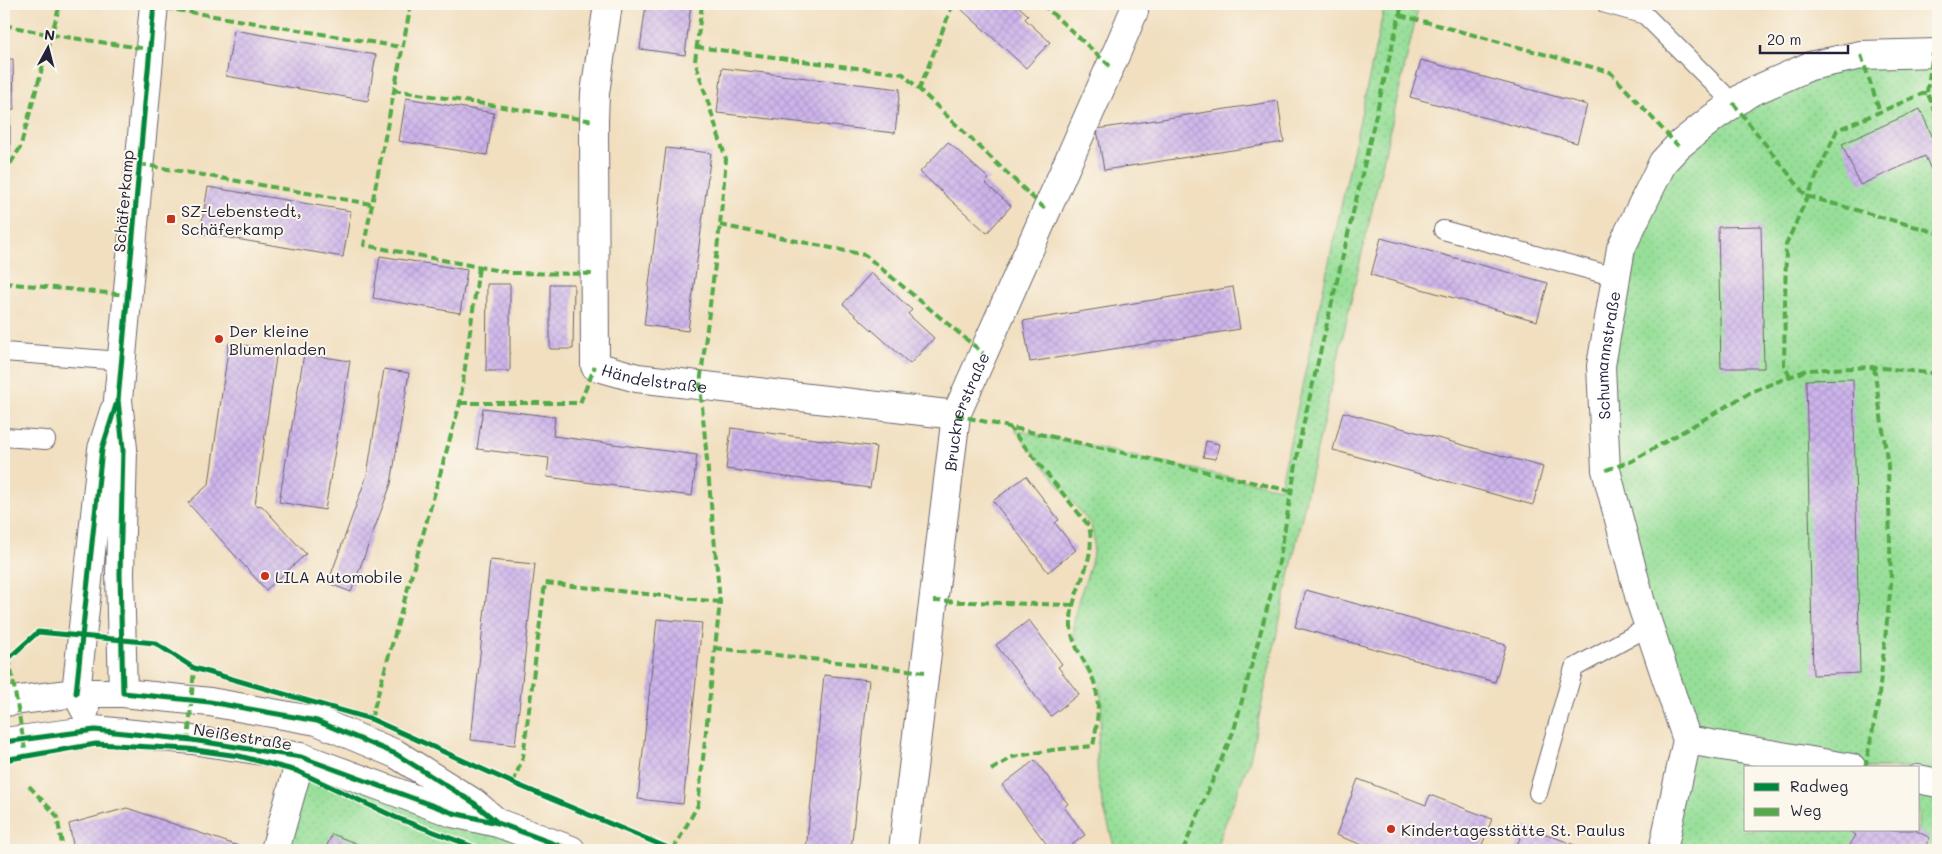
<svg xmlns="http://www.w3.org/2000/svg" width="1942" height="854" viewBox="0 0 1942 854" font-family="Mali,sans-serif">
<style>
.grass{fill:url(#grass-dots);stroke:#5c806a;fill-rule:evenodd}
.building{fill:url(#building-cross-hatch)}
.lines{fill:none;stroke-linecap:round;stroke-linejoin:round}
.lane-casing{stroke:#6a646a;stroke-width:20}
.street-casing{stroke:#6a646a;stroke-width:30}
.secondary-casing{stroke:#6a646a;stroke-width:30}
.lane{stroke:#fff;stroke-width:18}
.street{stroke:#fff;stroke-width:28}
.secondary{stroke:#fff;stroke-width:28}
.quiet{stroke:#53aa46;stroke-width:4;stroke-dasharray:8 4;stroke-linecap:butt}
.cycleway-casing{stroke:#fbf7ec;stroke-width:8}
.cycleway{stroke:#00873e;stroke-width:5}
.poi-dot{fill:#c8321e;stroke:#fbf7ec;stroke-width:2}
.labels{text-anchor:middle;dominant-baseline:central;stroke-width:4;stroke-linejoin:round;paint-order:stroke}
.street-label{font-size:16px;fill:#22223b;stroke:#fbf7ec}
.poi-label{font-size:16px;fill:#22223b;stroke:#fbf7ec;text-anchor:start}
</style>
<defs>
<pattern id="grass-dots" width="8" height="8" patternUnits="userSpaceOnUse" patternTransform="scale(1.25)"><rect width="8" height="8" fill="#97df99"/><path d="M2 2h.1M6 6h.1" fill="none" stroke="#82bf85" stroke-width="1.8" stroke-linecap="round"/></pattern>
<pattern id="building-cross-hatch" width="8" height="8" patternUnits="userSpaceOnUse" patternTransform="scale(1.25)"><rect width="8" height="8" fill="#cdb4eb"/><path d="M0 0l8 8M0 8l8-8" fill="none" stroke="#b09aca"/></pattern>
</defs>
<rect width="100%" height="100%" fill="#fbf7ec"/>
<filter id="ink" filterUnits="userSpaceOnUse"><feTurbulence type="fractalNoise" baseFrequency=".02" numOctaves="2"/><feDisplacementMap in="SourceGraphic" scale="10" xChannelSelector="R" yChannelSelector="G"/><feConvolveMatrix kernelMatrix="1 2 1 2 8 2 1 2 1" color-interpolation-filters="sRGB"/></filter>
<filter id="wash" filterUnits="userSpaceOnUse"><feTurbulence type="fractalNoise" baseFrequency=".0096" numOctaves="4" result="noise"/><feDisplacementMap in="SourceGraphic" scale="20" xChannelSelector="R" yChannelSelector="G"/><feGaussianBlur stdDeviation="1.12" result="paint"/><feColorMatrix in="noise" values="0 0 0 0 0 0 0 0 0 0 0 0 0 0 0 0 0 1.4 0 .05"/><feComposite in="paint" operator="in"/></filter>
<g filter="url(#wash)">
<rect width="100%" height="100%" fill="#f1dfc0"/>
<path class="grass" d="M1385 4H1419L1307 493 1250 759 1215 850H1115C1108 821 1097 791 1097 761 1096 733 1107 711 1098 682 1091 661 1072 647 1074 624 1076 588 1102 562 1091 525L1015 430 1280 488Z
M1938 55V850H1663L1687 740 1606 470 1614 246 1663 162 1810 66ZM1746 768H1918V830H1746Z
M301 757 571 850H275Z"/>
<g id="blocks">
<path class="building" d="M646 4H691L685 55 640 49Z
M964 4H1016L1028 15 1025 19 1050 42 1026 68 960 8Z
M234 30 376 55 368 101 226 76Z
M4 59H13L14 109 10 110V153H4Z
M1421 60 1587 105 1577 143 1410 97Z
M722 68 900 89 895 133 717 113Z
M406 98 494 113 487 155 399 141Z
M1278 101 1284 142 1104 170 1097 129Z
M1920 109 1938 149V186L1925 156 1860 185 1842 144Z
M948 142 989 179 985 183 1011 206 987 233 920 172Z
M666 148 711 153 688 331 644 325Z
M208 187 351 211 343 257 200 233Z
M1761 226 1764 368H1721L1718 227Z
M1381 238 1548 283 1537 321 1371 275Z
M380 256 467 270 460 313 373 298Z
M871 273 912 310 908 314 934 338 910 364 843 304Z
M487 284H510V371H486Z
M550 284H574L573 349H550Z
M1233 287 1240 329 1030 362 1023 321Z
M229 343 277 350 255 505 262 506 306 554 266 590 188 503 209 484Z
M304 354 350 361 325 510 279 502Z
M384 369 409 373 391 484 351 592 328 583 367 475Z
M1853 379 1860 673 1813 675 1806 380Z
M483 408 555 417 553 436 697 455 692 496 547 477 549 458 477 449Z
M1343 412 1543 467 1533 505 1333 450Z
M731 428 876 447 870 488 726 469Z
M1206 441 1219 444 1216 459 1203 457Z
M1026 476 1059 520 1055 523 1076 550 1048 572 993 501Z
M490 560 535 564 515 745 471 740Z
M1306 590 1506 645 1495 682 1295 627Z
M657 619 702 623 683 804 638 799Z
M1029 620 1062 664 1058 667 1079 694 1051 716 996 645Z
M824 675 869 680 851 850H806Z
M1035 760 1068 804 1064 807 1085 835 1065 850H1051L1002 785Z
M1358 779 1426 805 1430 795 1492 819 1480 850H1376L1336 835Z
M127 808 250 850H74L69 824Z
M1525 826 1588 850H1515Z
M1848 830H1915L1930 838 1923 850H1847L1856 835Z
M332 834 373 850H325Z"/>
</g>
</g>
<g filter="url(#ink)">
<use href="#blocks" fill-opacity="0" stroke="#6a646a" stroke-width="1"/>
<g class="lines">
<defs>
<path id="lane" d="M1606 4 1645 15 1733 103
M1443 230 1616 277
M4 352 121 361
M4 437 46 440
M1538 793 1574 668 1648 627"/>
<g id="street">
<path id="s1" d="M608 4 595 93 594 121 595 366 637 378 956 415"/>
<path d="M1687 740 1852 768"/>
<path d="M1918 779 1938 783"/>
<path d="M275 850 301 757"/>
<path id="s2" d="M903 850 956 415 1118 49 1134 11V4"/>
<path id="s3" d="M1663 850 1687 740 1641 603 1606 470 1601 366 1621 248 1663 162 1678 146 1714 117 1749 93 1810 66 1861 55 1938 53"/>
</g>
<path id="secondary" d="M123 693 120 574 123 449 118 400 154 4
M4 702 76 693H123L210 702 317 721 396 754 474 803 493 819
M85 710 76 693 102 449 114 411
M4 742 95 730 192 740 301 757 453 813 498 823 571 850"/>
</defs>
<use href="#lane" class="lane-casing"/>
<use href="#street" class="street-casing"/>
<use href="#secondary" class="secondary-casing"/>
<use href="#lane" class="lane"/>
<use href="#street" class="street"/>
<use href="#secondary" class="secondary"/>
<path class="quiet" d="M411 4 364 245 511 273 595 274
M1042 4 1110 66
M153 6 401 47
M1400 15 1610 72 1678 146
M4 25 52 35 148 49
M696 47 903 74 1046 210
M1861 55 1880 112
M393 90 594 121
M919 90 953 4
M1927 92 1933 53
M1733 103 1806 196 1938 233
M139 164 371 204
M4 174 20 148 60 4
M720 225 865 255 983 353
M4 283 127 295
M1790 377 1784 365 1786 245 1837 130 1927 92 1938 118
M460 403H580L595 366
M956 415 1291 491
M1606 470 1632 461 1751 392 1807 370 1874 367 1938 374
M933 601 1073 605
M715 648 925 672
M9 658 26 755
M371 719 460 403 479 267
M188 743 194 668
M1865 768 1878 704 1891 584 1888 466 1874 367
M991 770 1013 757 1052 750 1093 746C1097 725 1101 703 1094 682 1087 662 1072 648 1071 626 1069 591 1098 564 1089 526L1009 427
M513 783 523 757 545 583 720 602
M29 786 57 816 63 850
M673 850 698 805 720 602 700 384 720 225 726 159 695 61 702 4
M1183 850 1234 730 1278 568 1302 430 1402 4"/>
<defs>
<path id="cycleway" d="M154 4 118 400 123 449 120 574 123 693 210 702 317 721 396 754 474 803 498 823
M4 660 9 658 38 632 155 643 194 668 371 719 513 783 673 850
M76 693 102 449 116 405
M4 742 95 730 192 740 301 757 453 813 498 823 571 850
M4 760 96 744 188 749 239 756 297 771 397 818 482 850"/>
</defs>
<use href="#cycleway" class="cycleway-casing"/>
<use href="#cycleway" class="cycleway"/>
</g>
</g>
<g class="poi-dot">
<rect x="166" y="214" width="10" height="10" rx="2.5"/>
<circle cx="219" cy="339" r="5"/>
<circle cx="265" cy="576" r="5"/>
<circle cx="1391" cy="829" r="5"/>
</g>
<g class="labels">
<g class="street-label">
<text transform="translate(123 201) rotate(-85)">Schäferkamp</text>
<text stroke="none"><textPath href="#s3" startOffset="510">Schumannstraße</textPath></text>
<text stroke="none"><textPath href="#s1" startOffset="424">Händelstraße</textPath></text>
<text stroke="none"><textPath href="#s2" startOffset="444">Brucknerstraße</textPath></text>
<text transform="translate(243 736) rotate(9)">Neißestraße</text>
</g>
<g class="poi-label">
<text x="181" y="210">SZ-Lebenstedt,<tspan x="181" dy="18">Schäferkamp</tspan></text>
<text x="229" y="330">Der kleine<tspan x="229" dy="18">Blumenladen</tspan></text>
<text x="275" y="576">LILA Automobile</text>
<text x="1401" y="829">Kindertagesstätte St. Paulus</text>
</g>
</g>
<rect width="1942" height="854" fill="none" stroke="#fbf7ec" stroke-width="20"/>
<rect x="1744" y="766" width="175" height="65" fill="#fbf7ec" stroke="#a4a2a5"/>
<rect x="1754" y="783" width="25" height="8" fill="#00873e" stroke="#a4a2a5"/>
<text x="1790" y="792" font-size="15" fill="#22223b">Radweg</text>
<rect x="1754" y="808" width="25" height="8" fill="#53aa46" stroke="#a4a2a5"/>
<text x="1790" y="816" font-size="15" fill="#22223b">Weg</text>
<g transform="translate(48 48) rotate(7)" stroke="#fbf7ec" stroke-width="4" paint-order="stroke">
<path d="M0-4L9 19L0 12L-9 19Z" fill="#22223b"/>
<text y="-8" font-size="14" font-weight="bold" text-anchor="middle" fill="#22223b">N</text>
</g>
<path d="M1760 45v8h88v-8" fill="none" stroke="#22223b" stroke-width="2.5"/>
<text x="1767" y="45" font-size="15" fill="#22223b" stroke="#fbf7ec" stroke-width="4" paint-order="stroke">20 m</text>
</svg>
